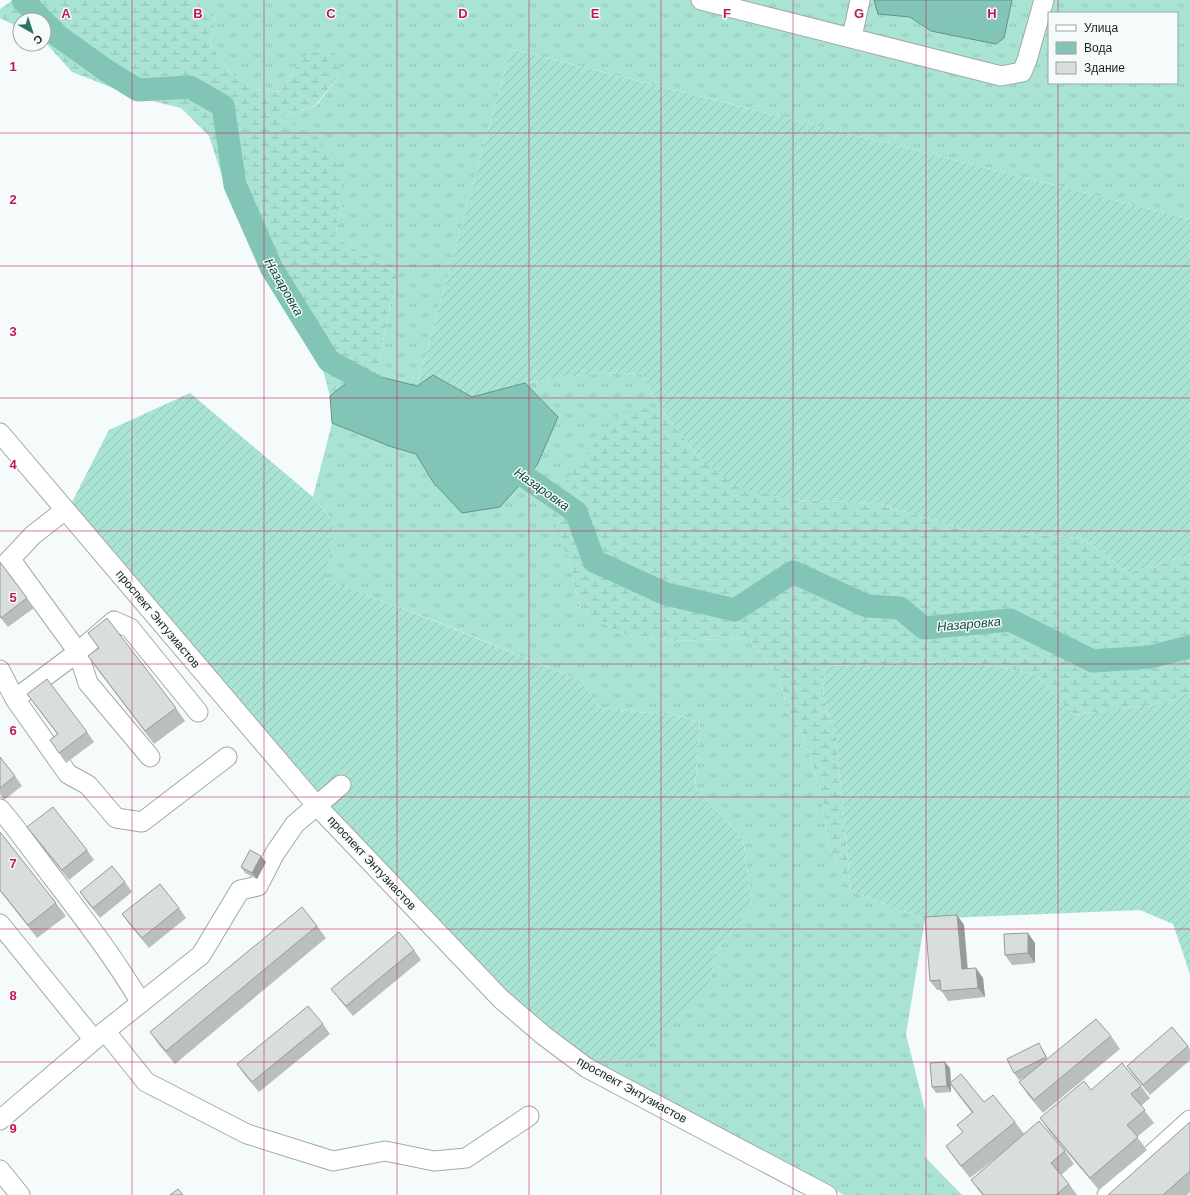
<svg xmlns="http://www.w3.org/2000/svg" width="1190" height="1195" viewBox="0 0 1190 1195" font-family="Helvetica,sans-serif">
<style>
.grass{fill:url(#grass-tufts);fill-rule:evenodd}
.wetland{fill:url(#wetland-marsh)}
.garden{fill:url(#garden-furrows)}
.water{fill:#82c4b5;stroke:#649288}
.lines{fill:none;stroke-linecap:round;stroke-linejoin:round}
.river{stroke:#82c4b5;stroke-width:23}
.minor-casing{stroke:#a3a9a7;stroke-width:21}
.minor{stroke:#fff;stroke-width:19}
.wall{fill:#b9bfbd}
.shaded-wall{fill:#969b9a}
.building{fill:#d7dedc;stroke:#969b9a}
.grid{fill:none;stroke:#c2185b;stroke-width:1;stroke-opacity:0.55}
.labels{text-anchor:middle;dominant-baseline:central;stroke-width:3;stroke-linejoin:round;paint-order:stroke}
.street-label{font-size:12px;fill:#1d1f1f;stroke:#f5fbfa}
.water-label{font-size:13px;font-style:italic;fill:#0f4a3f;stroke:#f5fbfa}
.grid-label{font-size:13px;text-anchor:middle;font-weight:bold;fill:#c2185b;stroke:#f5fbfa;stroke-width:3;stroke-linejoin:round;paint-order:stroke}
</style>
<defs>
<pattern id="grass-tufts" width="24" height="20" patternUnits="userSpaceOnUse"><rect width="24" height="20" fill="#a9e3d4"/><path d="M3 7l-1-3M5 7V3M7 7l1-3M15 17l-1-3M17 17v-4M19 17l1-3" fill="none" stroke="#91c2b6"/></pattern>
<pattern id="wetland-marsh" width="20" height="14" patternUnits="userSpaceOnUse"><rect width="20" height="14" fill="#a9e3d4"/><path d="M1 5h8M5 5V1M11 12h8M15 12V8" fill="none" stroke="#91c2b6"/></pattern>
<pattern id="garden-furrows" width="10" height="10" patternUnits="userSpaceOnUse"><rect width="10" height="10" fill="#a9e3d4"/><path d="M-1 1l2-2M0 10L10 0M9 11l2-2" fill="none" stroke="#91c2b6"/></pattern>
</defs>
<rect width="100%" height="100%" fill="#f5fbfa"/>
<path class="grass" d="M190 0H874L878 14 910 17 931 31 1004 38 1012 0H1190V219L511 49 417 386 377 376 386 325 398 274 335 237 343 197 314 134 274 118 316 106 341 73 302 57 280 92 255 89 231 73 210 44 216 20ZM1049 13H1177V83H1049Z
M603 372 641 374 663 411 657 407 569 561 580 609 621 634 673 641 749 638 780 679 787 710 803 734 821 792 829 847 851 891 925 919 906 1034 926 1114 925 1157 962 1195H844L590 1061 711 980 715 953 752 905 743 839 695 787 700 723 686 717 599 708 582 681 433 620 324 579 335 523 313 497 332 423 392 447 416 454 433 482 558 417 525 383Z"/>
<path class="wetland" d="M13 0H190L216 20 210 44 231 73 255 89 280 92 302 57 332 46 341 73 315 106 275 118 314 134 338 163 343 197 335 237 398 274 386 325 377 376H355L330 396 322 367 290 319 263 273 244 225 225 185 209 136 181 108 136 97 72 72 44 41V20H20V28L0 18V9Z
M657 407 663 411 701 460 792 500 876 503 965 530 1083 538 1128 573 1190 555V692L1165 703 1074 715 1035 674 966 661 825 666 823 697 836 738 851 891 829 847 821 792 803 734 787 710 780 679 749 638 673 641 621 634 580 609 569 561 549 509 572 471 621 412Z"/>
<path class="garden" d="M511 49 1190 219V555L1128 573 1083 538 965 530 876 503 792 500 741 489 701 460 663 411 641 374 603 372 525 383 472 397 434 375 417 386Z
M190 393 313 497 335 523 325 579 432 620 582 681 599 708 686 717 700 723 695 787 743 839 752 905 715 953 711 980 632 1059 590 1061 505 992 320 798 71 504 109 430Z
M966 661 1035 674 1074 715 1165 703 1190 692V974L1173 924 1140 910 925 919 851 891 836 738 823 697 825 666Z"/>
<path class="water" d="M874 0H1012L1004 38 996 44 931 31 910 17 878 14Z
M433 375 472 397 525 383 558 417 537 465 500 507 462 513 433 482 416 454 392 447 332 423 330 396 355 376H377L417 386Z"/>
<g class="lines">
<path class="river" d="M23 0 42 20
M44 22 58 36 107 71 138 90 190 87 223 106 235 185 272 269 329 361 386 392
M501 460 576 512 594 561 666 594 735 610 793 572 867 606 900 608 924 628 1010 620 1093 661 1150 657 1190 647"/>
<defs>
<path id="minor" d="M701 0 1001 76 1022 72 1027 60 1044 0
M852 37 860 0
M0 433 317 806 501 999 543 1035 587 1068 827 1195
M11 560 78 652 88 683 150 757
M0 570 33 535 65 510
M0 670 15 699 68 774 88 785 116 818 142 822 227 757
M15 699 78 652 114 621 130 628 198 712
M0 809C18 830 33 852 50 874 82 916 114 957 141 1003
M0 924 94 1040
M105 1031 146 1082 247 1134 333 1161 385 1151 434 1161 466 1158 529 1116
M0 1120 94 1040 201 955 240 890 258 886 275 853 295 824 341 785
M0 1170 20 1195
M1107 1195 1190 1120"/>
</defs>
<use href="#minor" class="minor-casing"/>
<use href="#minor" class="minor"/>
</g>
<path class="wall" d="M0 562 34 608 8 627 0 617Z
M88 633 176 708 185 721 154 744 97 669 88 656 99 648Z
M27 694 87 732 94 742 66 763 50 740 57 734Z
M0 757 15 776 22 786 4 800 0 794Z
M27 827 87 850 94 860 69 880 34 837Z
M0 832 56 903 66 916 37 938 0 891Z
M266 862 257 879 245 873 241 867Z
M125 882 132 892 100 918 87 902 80 892Z
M179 908 186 918 149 948 129 924 122 914Z
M957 915 964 925 968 969 983 978 985 997 948 1001 941 990H937L930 981Z
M317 926 326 938 175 1064 159 1045 150 1032Z
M1035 943V963L1012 965 1005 955Z
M414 950 421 960 353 1016 338 998 331 989Z
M323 1024 330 1034 259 1092 244 1074 237 1064Z
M1111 1036 1120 1049 1043 1113 1028 1095 1019 1082 1029 1075 1019 1080 1014 1073 1043 1050 1048 1059Z
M1188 1046 1190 1049V1060L1150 1095 1134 1076 1127 1066Z
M950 1068 951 1082 1015 1122 1024 1134 1065 1151 1074 1164 1061 1175 1069 1184 1077 1195H982L971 1180 1001 1154 970 1178 955 1159 946 1146 963 1133 957 1125 972 1113 959 1096 951 1085V1092L936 1093 932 1087Z
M1141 1086 1150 1098 1141 1106 1154 1123 1137 1137 1147 1150 1099 1190 1049 1131 1040 1118 1091 1090Z
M1190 1122V1192L1187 1195H1108Z"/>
<path class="shaded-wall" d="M261 856 266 862 257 879 252 873Z
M957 915 964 925 968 979 962 969Z
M1028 933 1035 943V963L1028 953Z
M976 968 983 978 985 997 978 988Z
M945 1062 950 1068 951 1092 947 1086Z"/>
<path class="building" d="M0 562 27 598 1 618 0 616Z
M107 618 176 708 145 731 88 656 99 648 88 633Z
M47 679 87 732 59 753 50 740 58 734 27 694Z
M0 757 15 776 0 788Z
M53 807 87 850 62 870 27 827Z
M0 832 56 903 28 925 0 890Z
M250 850 261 856 252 873 241 867Z
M112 866 125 882 93 908 80 892Z
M160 884 179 908 142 938 122 914Z
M302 907 317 926 166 1051 150 1032Z
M957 915 962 969 976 968 978 988 941 991 940 980 930 981 925 917Z
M399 932 414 950 346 1006 331 989Z
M1028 933V953L1005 955 1004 934Z
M308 1006 323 1024 252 1082 237 1064Z
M1096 1019 1111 1036 1034 1100 1019 1082Z
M1172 1027 1188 1046 1143 1085 1127 1066Z
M1039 1043 1046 1057 1014 1073 1007 1059Z
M945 1062 947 1086 932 1087 930 1063Z
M1122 1063 1141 1086 1131 1094 1145 1110 1127 1125 1138 1137 1090 1178 1040 1118 1084 1081 1091 1090Z
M961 1074 984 1102 993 1095 1015 1122 961 1166 946 1146 963 1132 957 1125 973 1112 950 1083Z
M1039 1121 1065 1151 1051 1163 1069 1184 1056 1195H984L971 1180Z
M1190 1122V1171L1163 1195H1108Z
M178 1189 183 1195H170Z"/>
<path class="grid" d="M132 0V1195M264 0V1195M397 0V1195M529 0V1195M661 0V1195M793 0V1195M926 0V1195M1058 0V13M1058 83V1195M0 133H1190M0 266H1190M0 398H1190M0 531H1190M0 664H1190M0 797H1190M0 929H1190M0 1062H1190"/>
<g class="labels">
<g class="street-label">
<text transform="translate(158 619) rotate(50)">проспект Энтузиастов</text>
<text transform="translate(372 863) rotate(47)">проспект Энтузиастов</text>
<text transform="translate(632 1090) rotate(29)">проспект Энтузиастов</text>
</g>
<g class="water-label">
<text transform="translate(284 287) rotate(60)">Назаровка</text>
<text transform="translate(542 489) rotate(35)">Назаровка</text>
<text transform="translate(969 624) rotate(-5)">Назаровка</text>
</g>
</g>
<g class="grid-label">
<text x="66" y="18">A</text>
<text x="198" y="18">B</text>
<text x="331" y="18">C</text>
<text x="463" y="18">D</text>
<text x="595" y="18">E</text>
<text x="727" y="18">F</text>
<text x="859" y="18">G</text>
<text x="992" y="18">H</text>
<text x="13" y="71">1</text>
<text x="13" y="204">2</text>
<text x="13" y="336">3</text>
<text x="13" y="469">4</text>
<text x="13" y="602">5</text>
<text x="13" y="735">6</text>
<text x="13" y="868">7</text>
<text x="13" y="1000">8</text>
<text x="13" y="1133">9</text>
</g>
<rect x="1048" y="12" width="130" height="72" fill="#f5fbfa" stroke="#9fa3a2"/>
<rect x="1056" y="25" width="20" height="6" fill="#ffffff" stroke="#9fa3a2"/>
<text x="1084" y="32" font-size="12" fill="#1d1f1f">Улица</text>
<rect x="1056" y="42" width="20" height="12" fill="#82c4b5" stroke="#9fa3a2"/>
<text x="1084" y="52" font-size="12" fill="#1d1f1f">Вода</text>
<rect x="1056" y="62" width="20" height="12" fill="#d7dedc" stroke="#9fa3a2"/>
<text x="1084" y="72" font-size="12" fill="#1d1f1f">Здание</text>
<g transform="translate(32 32) rotate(141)"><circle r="19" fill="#f5fbfa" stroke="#9fa3a2"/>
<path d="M0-3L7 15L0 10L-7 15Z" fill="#307365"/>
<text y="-6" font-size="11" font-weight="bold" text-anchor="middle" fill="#1d1f1f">С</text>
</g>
</svg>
